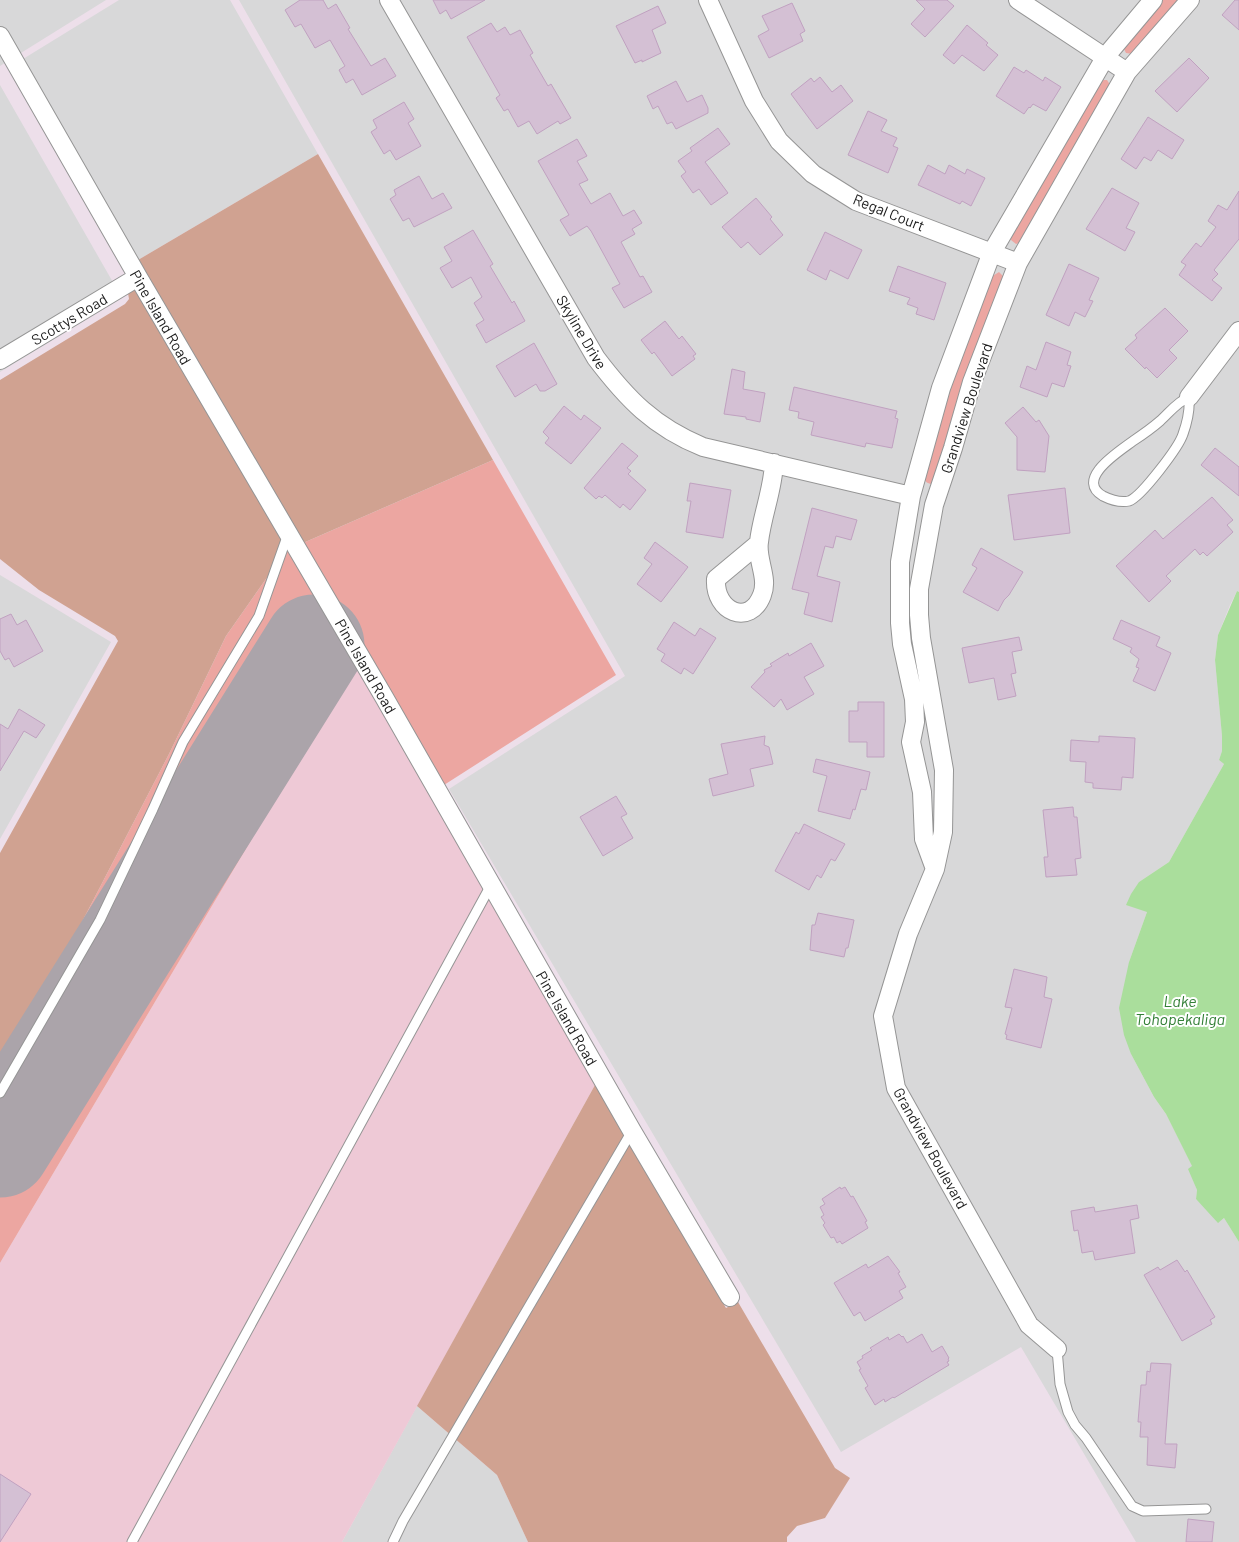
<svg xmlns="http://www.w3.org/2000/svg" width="1239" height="1542" viewBox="0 0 1239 1542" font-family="Barlow,sans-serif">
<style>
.residential{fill:#d8d8d9}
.farmland{fill:#eec9d6}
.grass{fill:#eca6a1}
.forest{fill:#d0a291}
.water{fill:#aade9c}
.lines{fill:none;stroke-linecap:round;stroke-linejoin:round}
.runway{stroke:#aba4aa;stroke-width:101}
.building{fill:#d4c0d4;stroke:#c0a1c0}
.lane-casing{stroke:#959595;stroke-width:11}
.street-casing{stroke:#959595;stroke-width:20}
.lane{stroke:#fff;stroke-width:9}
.street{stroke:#fff;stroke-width:18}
.labels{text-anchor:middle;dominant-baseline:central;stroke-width:4;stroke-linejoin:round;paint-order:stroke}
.street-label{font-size:15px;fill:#1b1b1b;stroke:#fff}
.water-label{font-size:16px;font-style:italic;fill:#348038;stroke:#fff}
</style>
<rect width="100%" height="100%" fill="#eddfea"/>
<path class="residential" d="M0 0H106L0 66Z
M119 0H230L318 154 138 260 23 59Z
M239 0H1239V592L1237 591 1230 605 1218 635 1215 660 1222 736V751L1219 760 1224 764 1169 862 1139 882 1147 912 1129 962 1131 1054 1154 1097 1166 1114 1193 1167 1189 1169 1197 1190 1196 1199 1219 1222 1224 1218 1239 1242V1542H1136L1021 1347 841 1452 449 789 625 676Z
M0 85 122 298 0 372Z
M0 575 111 642 0 839Z
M417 1406 497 1475 528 1542H342Z"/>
<path class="farmland" d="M355 665 595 1085 342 1542H0V1263Z"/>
<path class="grass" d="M1160 0H1180L1133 54 1126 53 1124 49 1126 44Z
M1104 80H1107L1112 88 1057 175 1023 239 1021 242 1016 244 1011 240 1010 235 1101 81Z
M999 272 1005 278 933 484C927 484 926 482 923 477L943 408 991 277Z
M493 460 616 675 444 785 303 543Z
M287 549 355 665 0 1263V1080L169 754 226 636Z"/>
<path class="forest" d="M318 154 493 460 303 543 138 260Z
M135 289 287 549 226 636 169 754 0 1080V853L118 641 115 636 39 590 0 559V380L125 304 129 299 128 293Z
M595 1085 726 1308 738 1302 835 1468 850 1478 825 1518 797 1526 787 1537V1542H528L497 1475 417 1406Z"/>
<path class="water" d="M1237 591 1239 592V1242L1224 1218 1218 1223 1196 1199 1197 1190 1188 1169 1192 1166 1166 1114 1154 1097 1131 1054 1124 1035 1119 1008 1129 962 1147 912 1126 905 1131 894 1139 882 1169 862 1224 764 1219 760 1222 751V736L1215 660 1218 635Z"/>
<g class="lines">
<path class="runway" d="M0 1147 314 645"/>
</g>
<path class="building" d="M300 0H323L328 9 336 4 350 28 348 29 371 66 385 58 396 76 362 95 353 79 346 83 339 70 345 66 330 40 315 48 301 24 295 27 285 10Z
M433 0H485L451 19 446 10 440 14Z
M916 0H947L954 6 925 37 911 24 925 9Z
M1235 0H1239V30L1222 15Z
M792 3 805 31 800 34 803 41 769 58 758 36 769 30 762 16Z
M658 6 666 23 652 30 661 53 642 62V60L635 63 616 26Z
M491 23 497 32 505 27 510 35 520 30 533 53 530 55 548 86 551 84 571 118 560 124 558 121 537 134 529 121 518 127 508 109 504 111 496 98 500 95 467 37Z
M967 25 988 43 986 45 998 55 984 71 962 55 954 64 943 55Z
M1189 58 1209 78 1177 112 1155 91Z
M1014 67 1024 73 1026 70 1043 81 1045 77 1061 87 1046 111 1033 104 1030 108 1029 107 1024 114 996 96Z
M820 77 832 92 841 85 853 101 817 129 791 94 811 78 814 82Z
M676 81 687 102 702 95 708 108V113L676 129 672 122 667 124 658 106 653 109 647 96Z
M404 102 414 119 408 123 421 146 396 160 390 150 384 154 371 132 377 128 373 120Z
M868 111 887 120 881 131 897 138 893 146 898 148 888 173 848 155Z
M1148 117 1184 140 1172 159 1158 150 1151 161 1144 157 1136 169 1121 159Z
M718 128 730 144 705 162 728 193 711 205 699 189 693 193 681 176 686 172 678 161 692 151 690 148Z
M577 139 587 156 577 161 588 180 579 184 591 204 610 193 623 216 634 210 642 223 632 229 635 234 621 242 640 277 643 276 652 292 624 308 612 288 620 284 591 231 587 226 570 236 560 220 569 215 538 161Z
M928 165 945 174 949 165 965 174 967 169 985 178 971 206 962 201 960 204 918 185Z
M419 176 432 199 443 193 452 208 414 227 409 218 403 221 390 199 396 195 394 190Z
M1112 188 1139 203 1126 228 1135 232 1125 251 1086 229Z
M1239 191V239L1214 270 1218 274 1212 280 1222 288 1212 301 1179 275 1186 265 1181 262 1196 243 1201 247 1216 227 1208 221 1218 205 1227 210Z
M756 198 772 217 770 219 783 235 760 255 748 242 741 248 722 227Z
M473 230 493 264 490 266 512 303 514 301 525 321 486 343 476 325 484 320 474 303 482 297 471 277 452 288 440 268 452 261 444 247Z
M825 232 862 250 848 279 830 270 826 280 807 270Z
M1069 264 1099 278 1089 300 1093 301 1085 317 1075 312 1069 326 1046 315Z
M898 266 946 283 934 320 916 314 918 308 907 304 910 298 889 291Z
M1165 308 1188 331 1169 350 1177 358 1157 378 1146 367 1145 369 1125 349 1137 338 1135 335Z
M665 321 679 339 682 336 696 354 693 356 695 359 672 376 654 352 652 354 641 340Z
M1046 342 1071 352 1067 365 1071 366 1064 387 1052 383 1047 397 1020 387 1027 366 1036 370Z
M534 343 557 384 545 391H540L536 384 515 397 496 366Z
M732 369 745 372 743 389 765 393 760 422 746 419V417L724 414Z
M794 387 897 411 895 418 898 419 892 448 866 443 865 447 811 435 814 422 798 418 799 412 789 410Z
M564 406 581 420 584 415 601 428 571 464 545 443 549 438 543 432Z
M1023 407 1036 422 1039 420 1049 436 1045 472 1017 470V437L1005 423Z
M622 443 638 456 627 468 631 471 628 474 646 490 630 510 623 504 620 508 605 495 602 498 599 496 596 499 584 488Z
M1215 448 1239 467V496L1201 465Z
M690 483 731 490 723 538 686 532 691 501H687Z
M1065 488 1070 533 1014 540 1008 495Z
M1212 497 1233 520 1227 525 1233 532 1207 556 1203 552 1200 555 1195 549 1166 576 1171 581 1149 602 1116 566 1155 530 1163 539Z
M812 508 857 520 851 540 836 536 833 548 825 546 817 576 840 582 832 622 804 614 809 593 792 589Z
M655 542 688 567 661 602 637 584 652 564 644 558Z
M981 548 1023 572 1009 595 1004 600 998 611 963 592 977 568 972 565Z
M11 614 17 625 26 620 43 651 14 667 9 658 5 660 0 651V619Z
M1121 620 1160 637 1156 646 1171 653 1155 691 1133 681 1139 668 1136 667 1139 659 1130 652 1132 648 1113 639Z
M674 622 695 636 700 628 716 638 693 674 684 668 681 674 661 661 665 654 657 649Z
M1019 637 1022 650 1012 652 1016 673 1011 674 1016 696 998 700 994 678 969 683 962 648Z
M811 643 824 666 804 677 814 694 787 710 781 699 774 707 751 687 765 672 764 670 772 666 770 664 788 653 789 656Z
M858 702H884V757H867V742H849V711H858Z
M19 709 45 725 36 738 24 731 0 771V724L8 729Z
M765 736 764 745 769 747 773 764 750 769 754 786 713 796 709 779 728 774 721 744Z
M1099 736 1135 738 1133 778 1122 777 1121 790 1093 788V783L1085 782 1086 762 1070 761 1071 740 1099 742Z
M816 759 870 772 866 790 861 789 855 810 853 809 850 819 818 811 827 776 813 772Z
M616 796 627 814 621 817 633 838 603 856 580 817Z
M1073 807 1074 817H1077L1081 858 1075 859 1077 875 1046 877 1044 857H1048L1043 810Z
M804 824 845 844 835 861 831 859 821 878 817 875 809 890 775 871 796 832 799 834Z
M818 913 854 920 848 948H846L844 957 810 950 812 925H815Z
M1014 969 1047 977 1044 997 1052 999 1041 1048 1006 1039 1007 1035 1005 1034 1012 1008 1005 1007Z
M840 1187 841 1189 845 1187 851 1197 853 1196 867 1221 865 1222 868 1228 842 1244 840 1241 837 1243 834 1237 831 1238 823 1225 825 1223 821 1217 824 1215 820 1207 825 1204 822 1199Z
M1137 1205 1139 1218 1130 1220 1135 1253 1095 1260 1093 1251 1082 1253 1078 1230 1074 1231 1071 1211 1094 1207 1095 1212Z
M888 1256 900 1272 898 1273 906 1287 899 1291 903 1298 865 1321 860 1312 854 1316 834 1283 866 1264 868 1268Z
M1177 1260 1185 1272 1187 1270 1215 1317 1210 1320 1212 1324 1182 1341 1144 1275 1158 1267 1160 1270Z
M899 1334 902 1337 903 1336 907 1343 922 1334 932 1352 942 1346 949 1358 948 1359 949 1361 947 1362 949 1365 894 1398 893 1397 885 1402 884 1399 875 1405 865 1388 868 1386 859 1370 861 1369 857 1362 863 1358 862 1356 872 1350 870 1348 888 1337 889 1340Z
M1151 1363 1171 1364 1165 1444H1177L1175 1468 1147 1465 1148 1437H1140L1141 1422H1138L1141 1385H1146L1147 1371 1150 1372Z
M0 1474 31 1494 0 1542Z
M1188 1519 1214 1522 1212 1542H1186Z"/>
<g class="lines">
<defs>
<path id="lane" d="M1189 397C1190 409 1187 423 1183 434 1179 447 1141 497 1129 501 1120 503 1111 500 1103 496 1074 479 1120 451 1133 441 1142 435 1152 428 1160 421 1170 412 1177 402 1189 397Z
M0 1093 100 920 153 809 183 742 259 616 288 534
M1057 1349 1060 1384 1068 1412 1075 1425 1086 1438 1132 1506 1143 1511 1206 1509
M132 1542 491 885
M393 1542 403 1521 632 1131"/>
<path id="street" d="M389 0 596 358C627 399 654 427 703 447L911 496
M708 0 754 101 779 141 813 174 856 201 1018 263
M1018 0 1127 72
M0 36 138 277 384 697 632 1131 730 1297
M0 360 138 277
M1189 397 1239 331
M758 544 716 579C714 612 750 627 762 595 769 578 756 559 759 542 762 515 773 490 774 463
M935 869 924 839 922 792 911 742 915 722 914 699 902 644 900 623V562L911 496 941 388 992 252 1106 56 1153 0
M1057 1349 1029 1325 896 1088 883 1016 908 934 935 869 943 832 944 770 921 638 919 615V589L934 505 953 448 972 382 1018 263 1127 72 1190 0"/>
</defs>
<use href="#lane" class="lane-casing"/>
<use href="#street" class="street-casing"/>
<use href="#lane" class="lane"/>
<use href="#street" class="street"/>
</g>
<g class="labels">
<g class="street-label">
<text transform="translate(889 212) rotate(22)">Regal Court</text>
<text transform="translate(161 317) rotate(60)">Pine Island Road</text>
<text transform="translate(69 319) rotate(-31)">Scottys Road</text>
<text transform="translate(582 332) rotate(59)">Skyline Drive</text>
<text transform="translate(966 408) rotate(-72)">Grandview Boulevard</text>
<text transform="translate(366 666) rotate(60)">Pine Island Road</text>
<text transform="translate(567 1018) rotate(60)">Pine Island Road</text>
<text transform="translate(931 1148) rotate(61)">Grandview Boulevard</text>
</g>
<g class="water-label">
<text x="1180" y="1000">Lake<tspan x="1180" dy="18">Tohopekaliga</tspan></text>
</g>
</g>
</svg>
